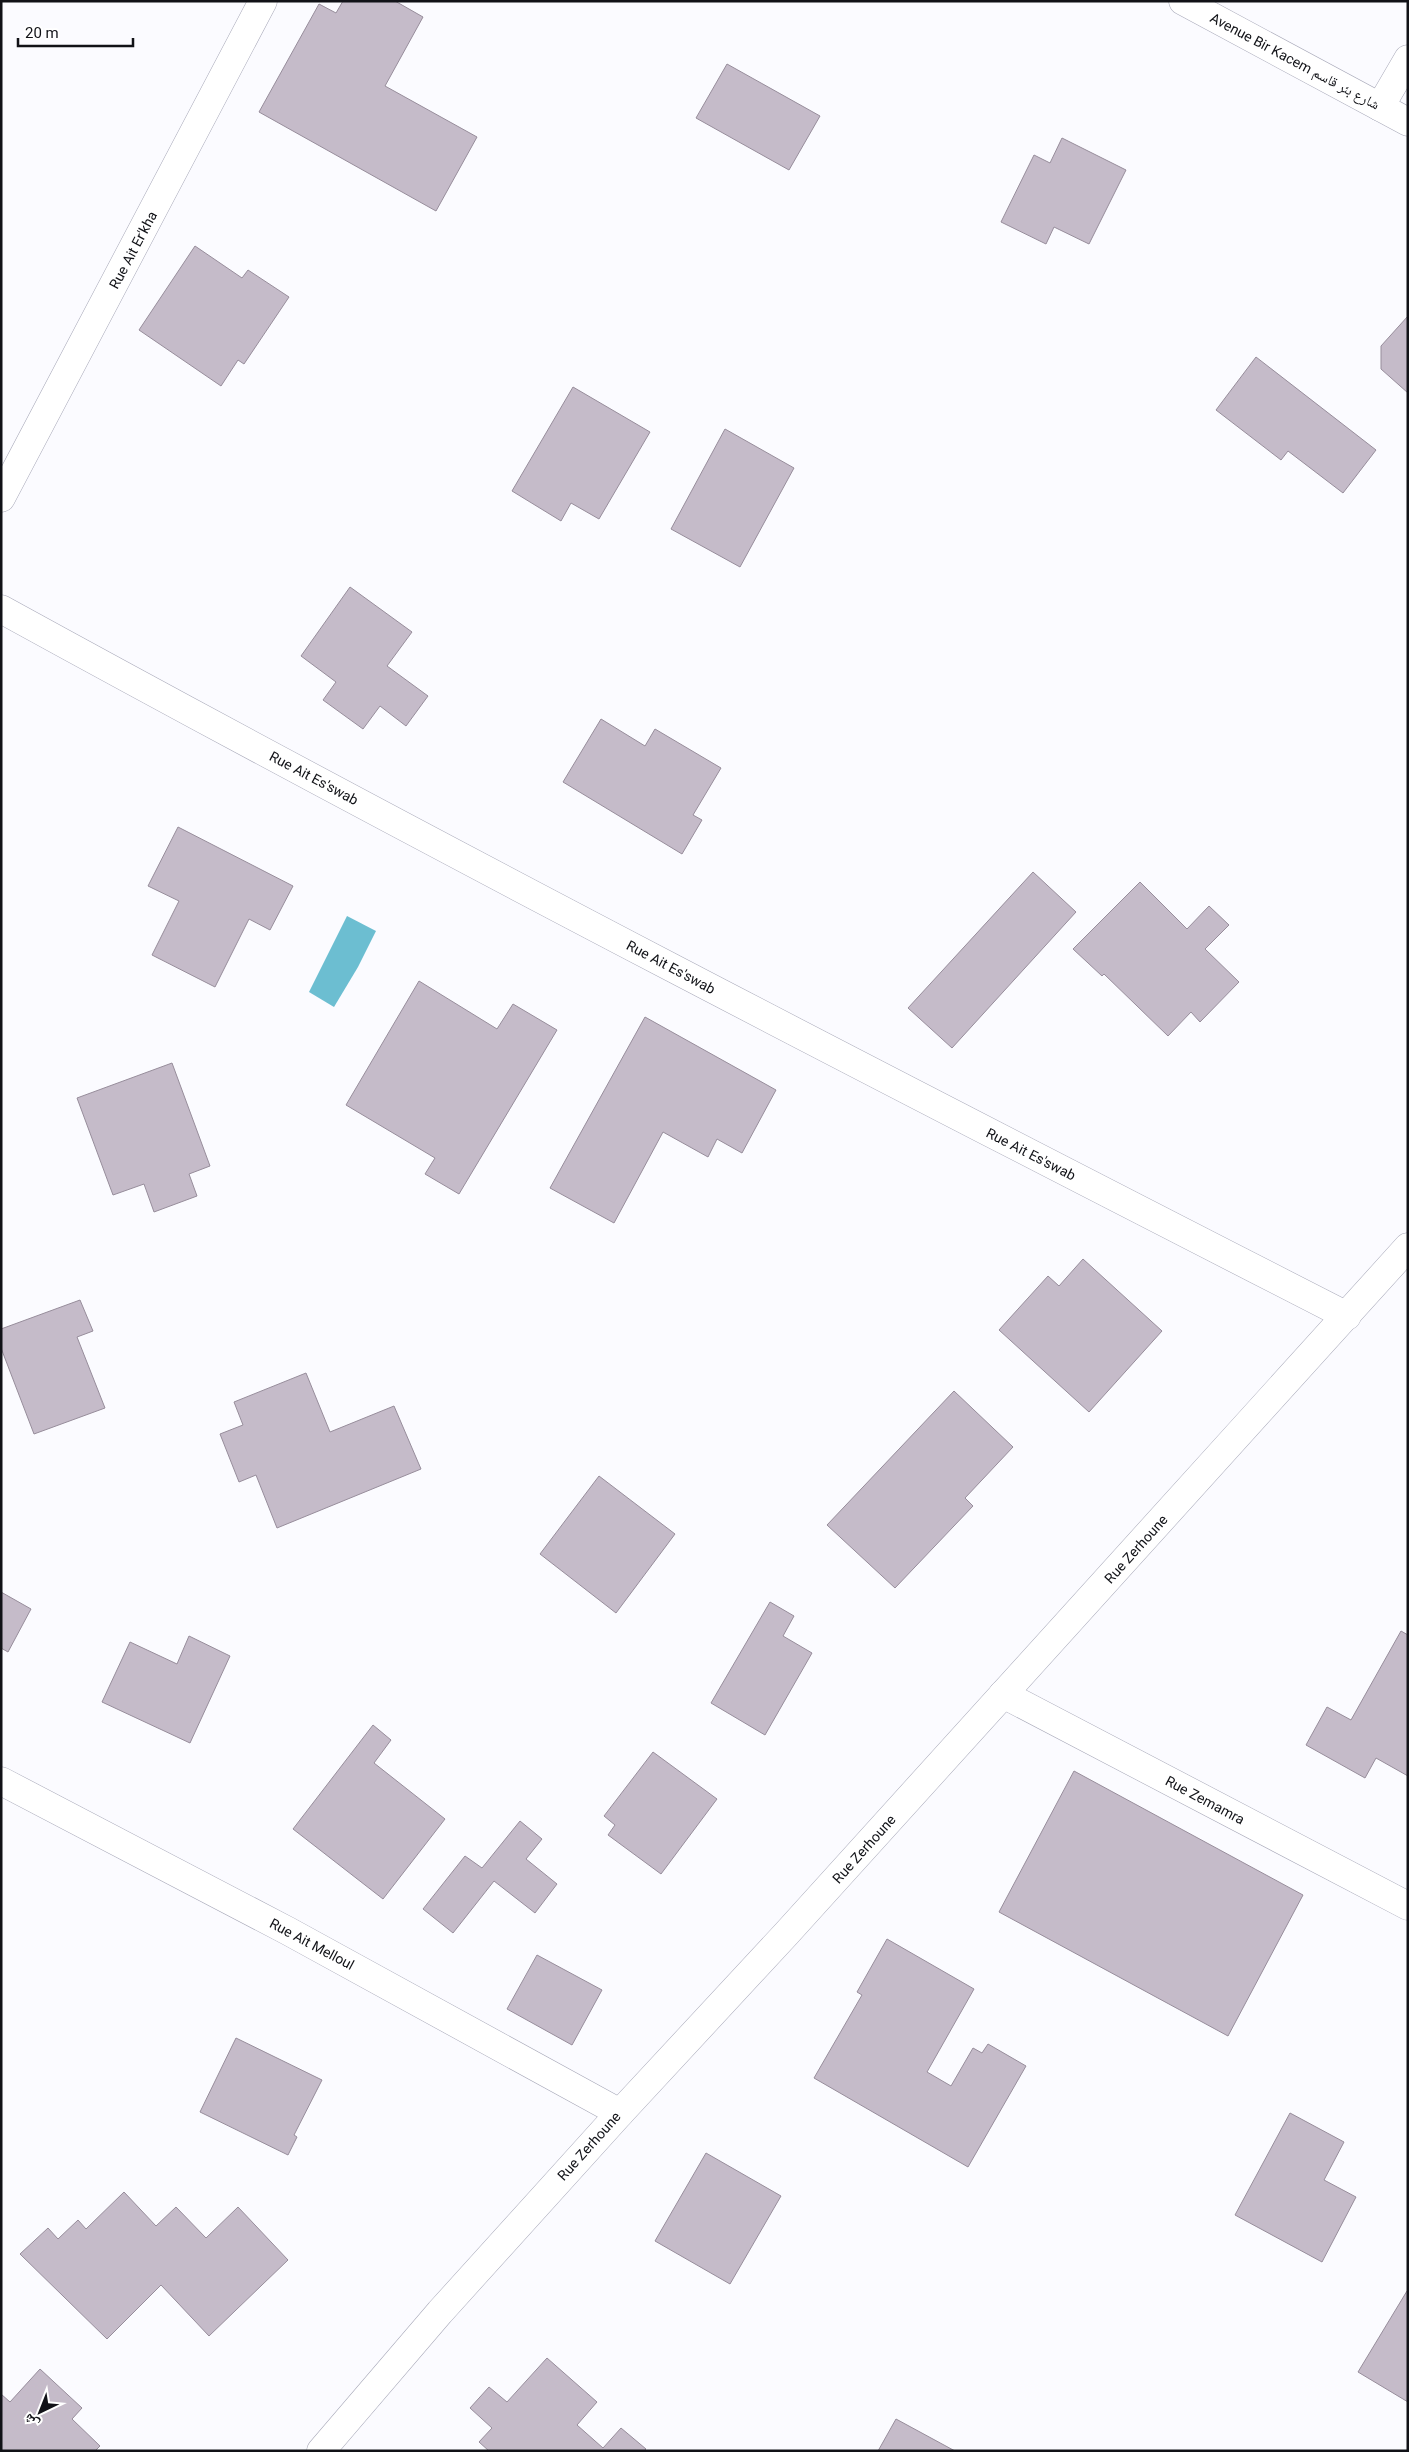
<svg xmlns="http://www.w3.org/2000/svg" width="1409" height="2452" viewBox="0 0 1409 2452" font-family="Roboto,'Noto Naskh Arabic',sans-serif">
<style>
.water{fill:#6cbed1}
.building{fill:#c5bbc9;stroke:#978d9b}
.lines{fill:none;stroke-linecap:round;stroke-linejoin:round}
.minor-casing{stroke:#a8a9b9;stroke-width:29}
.tertiary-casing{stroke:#a8a9b9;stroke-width:29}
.minor{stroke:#fff;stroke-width:28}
.tertiary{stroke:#fff;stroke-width:28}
.labels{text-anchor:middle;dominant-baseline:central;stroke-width:5;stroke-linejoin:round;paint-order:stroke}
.street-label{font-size:14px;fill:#111217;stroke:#fff}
</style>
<rect width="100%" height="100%" fill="#fbfbff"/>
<path class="water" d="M347 916 376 931 358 967 334 1007 309 992Z"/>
<path class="building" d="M343 1H395L423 17 385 86 477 137 436 211 259 112 319 4 336 13Z
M727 64 820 116 789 170 696 118Z
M1062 138 1126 170 1089 244 1054 227 1046 244 1001 222 1034 155 1050 163Z
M195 246 242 278 248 270 289 297 244 364 238 360 221 386 139 330Z
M1408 316V393L1381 369V346Z
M1256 357 1376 450 1343 493 1288 451 1281 460 1216 410Z
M573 387 650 432 599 519 571 503 561 521 512 491Z
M725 429 794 468 740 567 671 529Z
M350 587 412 632 387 666 428 696 406 726 380 706 363 729 323 700 336 682 301 656Z
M601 719 645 746 655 729 721 768 693 815 702 820 682 854 563 782Z
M178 827 293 886 270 930 249 919 215 987 152 955 179 901 148 886Z
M1033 872 1076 912 952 1048 908 1008Z
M1140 882 1187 929 1209 906 1229 925 1205 949 1239 982 1200 1022 1191 1012 1168 1036 1104 974 1102 976 1073 949Z
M419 981 497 1029 513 1004 557 1030 459 1194 425 1174 435 1158 346 1105Z
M645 1017 776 1090 742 1153 717 1139 708 1157 663 1132 614 1223 550 1188Z
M172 1063 210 1166 189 1174 197 1196 154 1212 144 1184 113 1195 77 1098Z
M1083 1259 1162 1331 1089 1412 999 1330 1048 1276 1059 1286Z
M80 1300 93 1331 77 1337 105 1408 34 1434 1 1348V1329Z
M306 1373 330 1432 394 1406 421 1469 277 1528 256 1475 239 1482 220 1434 243 1425 234 1402Z
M954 1391 1013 1447 965 1498 973 1506 895 1588 827 1525Z
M599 1476 675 1534 616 1613 540 1554Z
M1 1592 31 1609 8 1652 1 1648Z
M770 1602 794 1616 783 1636 812 1653 765 1735 711 1703Z
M1401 1631 1408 1635V1776L1376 1758 1365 1778 1306 1745 1327 1707 1351 1720Z
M189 1636 230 1656 190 1743 102 1702 130 1642 177 1664Z
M373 1725 391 1740 374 1763 445 1819 383 1899 293 1829Z
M653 1752 717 1799 661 1874 608 1835 615 1825 604 1816Z
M1074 1771 1303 1895 1228 2036 999 1912Z
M520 1821 542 1839 526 1859 557 1884 535 1913 494 1881 453 1933 423 1909 465 1856 482 1868Z
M887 1939 974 1989 927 2072 951 2086 973 2048 982 2053 988 2044 1026 2066 968 2167 814 2078 862 1995 857 1992Z
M537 1955 602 1990 572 2045 507 2009Z
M236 2038 322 2080 294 2135 297 2137 288 2155 200 2112Z
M1290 2113 1344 2142 1324 2180 1356 2197 1322 2262 1235 2215Z
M706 2153 781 2196 730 2284 655 2241Z
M124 2192 156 2226 176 2207 206 2238 238 2207 288 2260 209 2336 161 2285 107 2339 20 2254 48 2228 58 2239 78 2220 86 2229Z
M1407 2291H1408V2402L1358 2372Z
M547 2358 597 2402 577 2425 603 2448 621 2428 646 2449 644 2451H489L479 2442 492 2428 470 2408 489 2387 507 2402Z
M40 2369 82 2408 72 2419 100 2446 95 2451H1V2394L10 2402Z
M896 2419 955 2451H878Z"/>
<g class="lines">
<defs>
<path id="minor" d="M1380 107 1408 59
M1 498 263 1
M1 609C445 853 896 1085 1347 1316
M1003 1694 1408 1906
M1 1781 288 1931 620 2113"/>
<path id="tertiary" d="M1183 1 1408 122
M321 2451 440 2312 620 2113 787 1933 1408 1247"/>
</defs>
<use href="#minor" class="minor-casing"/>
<use href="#tertiary" class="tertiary-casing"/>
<use href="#minor" class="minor"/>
<use href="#tertiary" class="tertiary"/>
</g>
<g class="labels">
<g class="street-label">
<text transform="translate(1295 61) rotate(28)">Avenue Bir Kacem شارع بئر قاسم</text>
<text transform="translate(133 250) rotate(-62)">Rue Ait Er'kha</text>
<text transform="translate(314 778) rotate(28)">Rue Ait Es'swab</text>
<text transform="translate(671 967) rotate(28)">Rue Ait Es'swab</text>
<text transform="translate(1031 1154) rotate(27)">Rue Ait Es'swab</text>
<text transform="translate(1136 1549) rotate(-48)">Rue Zerhoune</text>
<text transform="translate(1205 1800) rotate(28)">Rue Zemamra</text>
<text transform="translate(864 1849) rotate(-48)">Rue Zerhoune</text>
<text transform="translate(312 1944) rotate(28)">Rue Ait Melloul</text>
<text transform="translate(589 2146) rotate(-48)">Rue Zerhoune</text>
</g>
</g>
<rect width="1409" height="2452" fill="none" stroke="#111217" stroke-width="5"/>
<g transform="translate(40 2412) rotate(223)" stroke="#ffffff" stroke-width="4" paint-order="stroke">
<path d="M0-4L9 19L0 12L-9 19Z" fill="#111217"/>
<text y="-8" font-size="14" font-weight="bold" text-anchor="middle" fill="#111217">ش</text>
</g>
<path d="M18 38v8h115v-8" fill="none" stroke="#111217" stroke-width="2.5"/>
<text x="25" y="38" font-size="15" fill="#111217" stroke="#ffffff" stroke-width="4" paint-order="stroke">20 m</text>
</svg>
